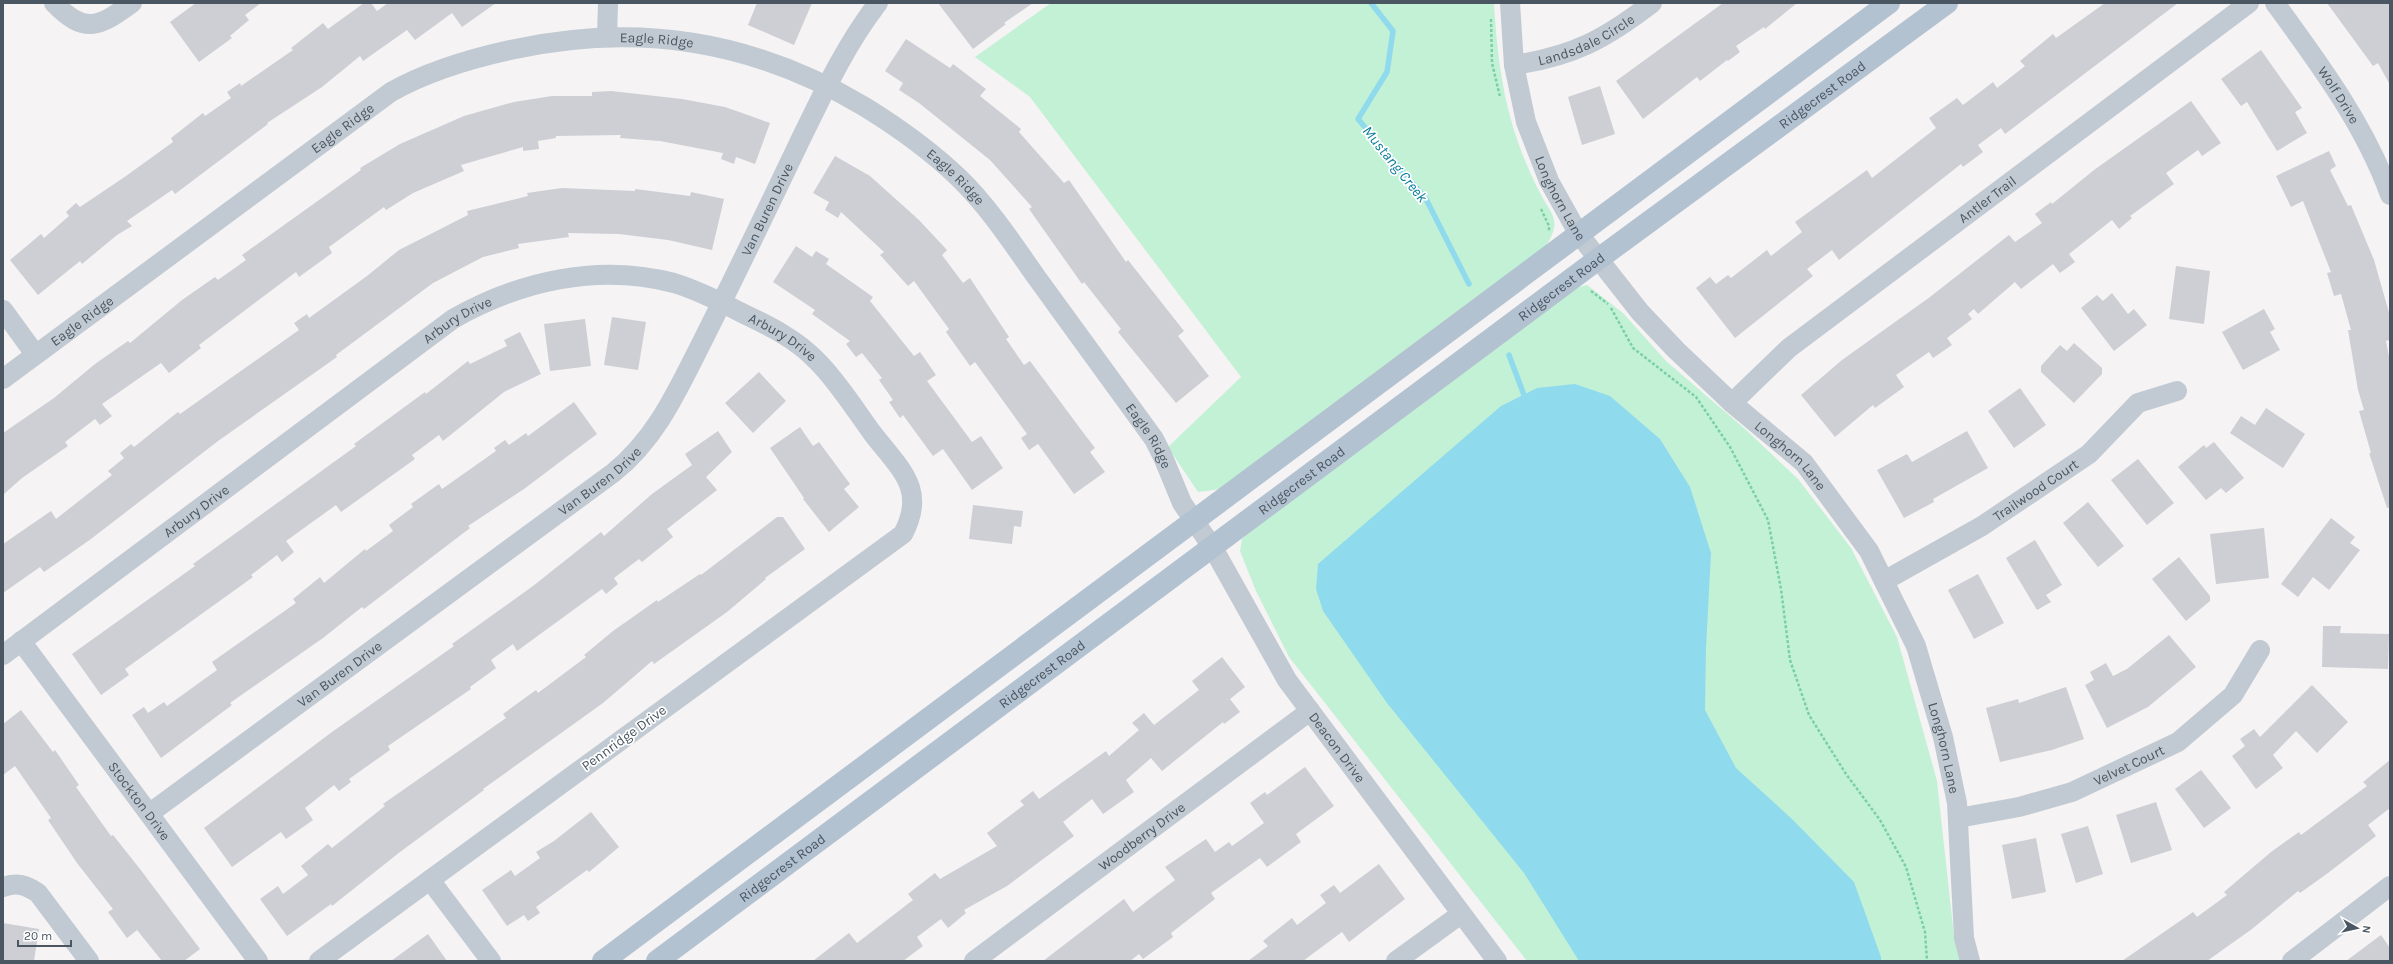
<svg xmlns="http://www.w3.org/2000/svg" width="2393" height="964" viewBox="0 0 2393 964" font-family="Karla,sans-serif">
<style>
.green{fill:#c3f1d5}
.water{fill:#90daee}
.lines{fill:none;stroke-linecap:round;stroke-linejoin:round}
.stream{stroke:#90daee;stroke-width:5.5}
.building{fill:#cdcfd5}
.path{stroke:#7ad0a6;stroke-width:2.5;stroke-dasharray:3 2;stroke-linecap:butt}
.minor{stroke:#c1cad2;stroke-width:20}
.major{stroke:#b3c2d1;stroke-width:22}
.labels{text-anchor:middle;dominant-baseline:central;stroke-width:3.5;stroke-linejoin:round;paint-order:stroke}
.street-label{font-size:14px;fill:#4a5661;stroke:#fff}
.water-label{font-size:15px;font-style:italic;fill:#0c7c9b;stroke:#fff}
</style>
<rect width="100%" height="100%" fill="#f5f3f3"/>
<path class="green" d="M1051 3H1494C1498 73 1507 128 1539 191 1551 215 1563 219 1546 246L1221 489 1198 492 1168 447 1241 377 1030 97 975 57Z
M1587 285 1623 313 1666 361 1745 429 1798 479 1851 548 1897 637 1937 781 1954 936 1961 961H1527L1289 657 1256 591 1240 551 1242 539 1254 527 1575 288Z"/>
<path class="water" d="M1575 384 1610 396 1660 439 1690 487 1711 553 1706 648 1705 710 1736 768 1792 819 1854 882 1881 957V961H1579L1524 873 1387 703 1323 611 1316 589 1318 564 1501 406 1537 388Z"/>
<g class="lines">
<path class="stream" d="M1371 3 1393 31 1387 72 1358 119 1426 199 1469 284
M1509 355 1524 395"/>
</g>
<path class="building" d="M196 3H261L245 15 249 20 230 36 232 38 199 62 170 22Z
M364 3H371L377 11 388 3H496L462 27 452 13 415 40 407 30 363 61 360 56 322 87 267 123 268 124 175 194 172 190 127 221 132 226 117 235 82 264 80 261 38 295 10 260 41 234 44 238 69 216 66 212 76 203 80 207 126 176 173 142 171 138 203 113 205 116 231 98 227 92 240 83 241 86 293 50 291 48 323 23 328 29Z
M757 3H812L794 45 748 25Z
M938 3H1033L1004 23 1006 24 973 49Z
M1723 3H1797L1765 29 1764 27 1736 46 1740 52 1728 61 1727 60 1700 81 1697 77 1643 119 1616 81Z
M2105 3H2178L2005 134 2001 128 1978 145 1983 152 1963 167 1961 164 1839 260 1832 250 1807 269 1813 276 1735 338 1696 288 1710 277 1716 284 1728 275 1731 278 1767 250 1771 256 1802 232 1795 222 1867 170 1872 178 1936 128 1929 118 1957 98 1963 105 1993 82 1997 88 2025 66 2020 61 2053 34 2056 38Z
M2327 3H2390V85L2378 63 2373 66Z
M906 39 950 68 953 64 986 89 980 96 1021 129 1019 132 1064 183 1069 180 1126 262 1128 260 1184 331 1178 336 1209 376 1176 403 1118 332 1121 329 1084 282 1082 284 1029 209 1032 207 990 160 919 103 899 90 903 83 885 71Z
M2261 50 2302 108 2295 112 2307 133 2277 151 2247 102 2241 106 2221 79Z
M1600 86 1615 134 1582 145 1568 97Z
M611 91 682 99 725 107 770 123 755 164 736 157 734 164 721 159 723 153 660 141 620 138 621 135 556 136V138L538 141 539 149 523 151V147L461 165 464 171 413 193 386 210 384 207 329 247 332 253 299 277 296 272 199 345 201 348 169 373 161 363 102 404 112 416 100 425 95 419 65 442 68 446 22 478 3 495V433L54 398 95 364 128 341 130 343 182 300 215 277 218 280 246 260 242 255 361 170 360 168 400 144 464 116 514 102 552 96H592V92Z
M2191 101 2221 143 2202 156 2198 150 2166 173 2174 184 2130 216 2132 218 2119 229 2112 220 2069 254 2075 262 2060 273 2053 264 2021 289 2015 282 1978 314 1974 309 1968 314 1972 319 1947 338 1952 345 1933 358 1929 352 1896 375 1904 387 1875 408 1873 405 1835 437 1801 395 1842 360 1930 297 2009 235 2015 242 2042 223 2035 214 2051 202 2052 204 2094 170Z
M2329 151 2336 166 2330 170 2348 206 2351 205 2374 260 2390 316V340L2386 341 2390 362V507L2387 508 2369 453H2371L2359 411 2364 410 2358 390 2348 330H2351L2341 294 2334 296 2327 273 2331 272 2303 201 2291 207 2276 176Z
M835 156 870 176 919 220 947 250 942 255 963 283 970 278 1009 337 1006 339 1024 365 1030 361 1085 435 1095 448 1090 452 1105 472 1074 494 1038 444 1029 450 1021 438 1027 434 975 362 970 366 946 332 949 329 914 281 908 286 880 255 884 252 841 212 838 218 825 210 829 202 813 193Z
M562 188 635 191V189L690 196 691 192 724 199 712 250 668 240 619 234 568 233 569 237 518 244 519 248 483 257 433 283 336 355 337 357 218 441 91 539 44 572 40 567 3 593V544L51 511 56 519 112 475 108 471 124 458 120 453 131 444 134 447 178 412 180 414 299 330 294 323 307 314 309 318 367 276 399 250 468 215 467 211 528 196 527 193Z
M796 246 812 257 816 251 829 259 826 264 873 297 870 301 914 356 920 352 936 375 927 381 972 442 981 436 1003 468 972 490 943 449 933 456 903 415 900 418 889 402 893 400 879 380 882 378 862 353 856 357 846 344 850 341 812 314 815 310 773 282Z
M2176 266 2210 271 2204 324 2169 319Z
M2112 293 2128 314 2134 309 2147 325 2114 351 2081 308 2097 295 2103 301Z
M2264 309 2275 329 2270 332 2280 350 2243 370 2222 332Z
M612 317 646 322 638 370 604 365Z
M585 319 591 366 550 371 544 324Z
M520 332 541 374 504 392 443 441 439 435 412 455 415 459 341 512 336 505 286 541 294 552 282 562 277 555 251 575 253 577 125 669 129 675 101 695 72 654 195 566 193 564 356 446 354 444 425 392 426 394 468 361 470 364 507 346 504 340Z
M2074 343 2102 368V374L2074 403 2041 372V366L2060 345 2067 351Z
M759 372 786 401 753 433 725 403Z
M2020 388 2046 425 2014 448 1988 411Z
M574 402 597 434 524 489 468 526 470 528 364 609 362 607 323 638 230 703 232 705 161 758 132 715 144 707 148 713 164 702 167 706 217 670 212 662 296 603 293 599 320 577 324 583 365 549 366 551 393 531 389 525 413 507 411 504 439 484 442 489 496 451 494 448 505 440 509 445 526 433 528 436Z
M2266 408 2305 434 2283 468 2230 433 2241 416 2255 425Z
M800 427 813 446 819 442 850 484 844 489 859 507 829 532 803 499 804 498 770 448Z
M718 431 732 452 706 477 717 490 667 529 673 537 642 562 639 559 614 578 618 584 606 594 602 589 517 651 513 644 491 660 496 668 470 687 471 689 388 746 390 750 349 779 351 782 339 791 334 785 305 808 313 820 286 839 281 832 232 867 204 828 332 732 454 646 452 644 533 586 601 532 604 536 652 494 692 465 685 454Z
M1967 431 1988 468 1933 499 1934 502 1904 518 1877 470 1907 454 1912 462Z
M2214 442 2244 478 2226 493 2221 488 2206 500 2178 467 2204 445 2206 448Z
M2138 459 2174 503 2147 525 2111 480Z
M2088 502 2124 546 2098 567 2063 523Z
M973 505 1023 511 1021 527 1014 526 1012 544 969 539Z
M777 517H783L805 549 765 578 766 579 727 612 654 664 652 661 603 703 483 789 484 790 400 852 332 906 331 904 287 936 260 899 278 886 283 894 308 875 301 866 328 844 332 848 385 806 383 804 506 718 503 714 536 690 538 693 586 657 584 655 613 631 657 600 658 602 700 574 701 575Z
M2331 518 2355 537 2350 543 2360 550 2329 590 2313 577 2298 597 2281 584Z
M2264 528 2269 578 2216 584 2210 534Z
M2035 540 2062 585 2046 595 2051 602 2037 610 2006 558Z
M2179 557 2210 596V601L2186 621 2152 579Z
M1978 574 2004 623 1974 639 1948 590Z
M2323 626H2341L2340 633 2389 634 2388 669 2322 667Z
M2169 635 2196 667 2148 707 2107 728 2085 685 2094 680 2090 672 2106 663 2113 676 2127 669Z
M1222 657 1245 687 1230 699 1240 712 1224 724 1223 722 1162 771 1151 758 1126 780 1134 792 1103 814 1092 799 1063 822 1074 836 1007 886 964 910 966 913 948 928 941 919 917 937 923 946 903 961H813L849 933 857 943 913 900 908 894 935 873 940 879 997 846 987 833 1024 805 1020 801 1033 791 1039 799 1106 751 1109 756 1139 730 1132 723 1144 713 1154 725 1199 690 1192 681Z
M2312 685 2348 722 2317 753 2296 731 2273 755 2283 768 2256 789 2232 756 2245 746 2240 739 2254 729 2260 737Z
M2066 687 2084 739 2052 750 2000 762 1986 708 2018 699 2019 703Z
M21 710 53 752 55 750 79 785 76 787 111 836 113 835 140 869 200 949 184 961H162L137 930 127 938 108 912 113 909 77 863 48 820 51 818 15 766 3 775V724Z
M2390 760V808L2368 825 2376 836 2328 873 2300 893 2298 891 2252 929 2207 961H2122L2193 912 2197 917 2227 895 2224 892 2271 852 2299 832 2301 835 2367 786 2363 782Z
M1305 767 1334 806 1296 834 1301 842 1267 867 1260 858 1211 893 1215 899 1171 933 1173 937 1143 959 1139 954 1130 961H1043L1124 899 1133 912 1155 895 1175 880 1165 867 1206 839 1215 852 1229 842 1232 846 1264 823 1250 803 1265 792 1267 795Z
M2201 770 2231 808 2204 828 2175 789Z
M2156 802 2172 850 2131 863 2116 815Z
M591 812 619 847 589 872 587 870 536 907 540 913 528 921 524 915 507 926 482 890 511 870 515 876 540 858 536 852 554 841Z
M2088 826 2103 874 2076 883 2061 834Z
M2036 838 2046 892 2012 899 2002 845Z
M1379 864 1405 899 1349 942 1342 932 1303 961H1248L1268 946 1263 941 1292 918 1297 925 1326 903 1320 895 1334 885 1340 893Z
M3 923 39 929 34 961H3Z
M428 934 447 961H391Z
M2381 935 2390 948V961H2346Z"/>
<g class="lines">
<path class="path" d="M1491 19 1492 63 1500 97
M1541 209 1549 226V232
M1591 291 1608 304
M1611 308 1633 348 1696 397 1730 447 1768 520 1781 589 1790 660 1809 715 1846 774 1880 820 1906 867 1925 932 1927 961"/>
<g class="minor">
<path d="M54 3C85 35 99 27 132 3"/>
<path id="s1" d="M1510 3 1514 65 1526 122 1549 181 1578 233 1640 312 1676 350 1732 403 1804 463 1869 551 1916 646 1943 737 1957 803 1964 938 1970 961"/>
<path id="s2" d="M2275 3C2318 62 2365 125 2390 195"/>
<path d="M607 37 608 3"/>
<path id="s3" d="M1514 65C1574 56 1605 39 1652 3"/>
<path d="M3 310 35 354"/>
<path id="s4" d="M3 379 391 92C428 71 469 59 510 50 638 22 753 40 865 107 899 128 930 150 959 178 989 207 1013 244 1037 278 1076 332 1115 385 1154 439L1163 457 1182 503 1213 548 1287 680 1497 961"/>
<path id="s5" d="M1732 403 1789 348 2249 3"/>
<path id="s6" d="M1884 581 1982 526 2089 454 2138 403 2177 391"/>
<path id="s7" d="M21 641 258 961"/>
<path id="s8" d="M3 655 453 319C520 281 598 263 674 283 697 290 719 301 740 312 767 325 795 338 816 360 836 379 856 411 873 434 900 469 927 489 903 534L319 961"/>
<path id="s9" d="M150 813 613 473C657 438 678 389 703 340 735 276 766 212 797 147 821 98 844 47 878 3"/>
<path id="s10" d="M1958 818 2019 807 2072 792 2178 742 2233 695 2260 650"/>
<path d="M430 880 491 961"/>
<path d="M3 887C17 882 26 885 38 893L89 961"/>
<path id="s11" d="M974 961 1310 711"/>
<path d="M1396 961 1461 914"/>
<path d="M2292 961 2390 886"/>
</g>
<g class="major">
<path d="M603 961 1889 3"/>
<path id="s12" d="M657 961 1597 260 1947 3"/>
</g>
</g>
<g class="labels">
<g class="street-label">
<text stroke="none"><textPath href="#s3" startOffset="77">Landsdale Circle</textPath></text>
<text stroke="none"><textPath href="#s4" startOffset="757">Eagle Ridge</textPath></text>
<text stroke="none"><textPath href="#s12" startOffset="1452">Ridgecrest Road</textPath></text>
<text stroke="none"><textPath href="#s2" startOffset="112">Wolf Drive</textPath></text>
<text stroke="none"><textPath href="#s4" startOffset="422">Eagle Ridge</textPath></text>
<text stroke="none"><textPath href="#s4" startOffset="1093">Eagle Ridge</textPath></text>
<text stroke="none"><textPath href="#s1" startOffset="204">Longhorn Lane</textPath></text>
<text stroke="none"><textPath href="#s5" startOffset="327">Antler Trail</textPath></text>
<text stroke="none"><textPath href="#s9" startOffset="882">Van Buren Drive</textPath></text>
<text stroke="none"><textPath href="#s12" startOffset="1128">Ridgecrest Road</textPath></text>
<text stroke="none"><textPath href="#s8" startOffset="565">Arbury Drive</textPath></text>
<text stroke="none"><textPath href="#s4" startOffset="98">Eagle Ridge</textPath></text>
<text stroke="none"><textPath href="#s8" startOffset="913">Arbury Drive</textPath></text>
<text stroke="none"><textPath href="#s4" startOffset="1417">Eagle Ridge</textPath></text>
<text stroke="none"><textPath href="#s1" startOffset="552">Longhorn Lane</textPath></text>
<text stroke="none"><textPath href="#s9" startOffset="559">Van Buren Drive</textPath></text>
<text stroke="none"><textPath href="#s12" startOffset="804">Ridgecrest Road</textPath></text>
<text stroke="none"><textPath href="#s6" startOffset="177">Trailwood Court</textPath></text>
<text stroke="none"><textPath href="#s8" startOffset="241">Arbury Drive</textPath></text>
<text stroke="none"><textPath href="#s9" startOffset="235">Van Buren Drive</textPath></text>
<text stroke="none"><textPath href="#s12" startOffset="480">Ridgecrest Road</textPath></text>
<text transform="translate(624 738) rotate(-36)">Pennridge Drive</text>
<text stroke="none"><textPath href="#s4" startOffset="1782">Deacon Drive</textPath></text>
<text stroke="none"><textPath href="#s1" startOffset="888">Longhorn Lane</textPath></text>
<text stroke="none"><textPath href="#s10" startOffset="180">Velvet Court</textPath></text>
<text stroke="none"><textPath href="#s7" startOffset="199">Stockton Drive</textPath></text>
<text stroke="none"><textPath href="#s11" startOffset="209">Woodberry Drive</textPath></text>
<text stroke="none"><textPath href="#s12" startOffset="156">Ridgecrest Road</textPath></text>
</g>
<g class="water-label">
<text transform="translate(1395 164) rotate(51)">Mustang Creek</text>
</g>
</g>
<rect width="2393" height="964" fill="none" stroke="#4a5661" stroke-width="8"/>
<g transform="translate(2357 928) rotate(98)" stroke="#ffffff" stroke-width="3" paint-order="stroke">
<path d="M0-3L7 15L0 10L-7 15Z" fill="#4a5661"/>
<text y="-6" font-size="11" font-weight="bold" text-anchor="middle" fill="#4a5661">N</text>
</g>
<path d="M18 940v6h53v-6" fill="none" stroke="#4a5661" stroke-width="2"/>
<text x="24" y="940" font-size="12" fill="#4a5661" stroke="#ffffff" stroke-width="3" paint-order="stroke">20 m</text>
</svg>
